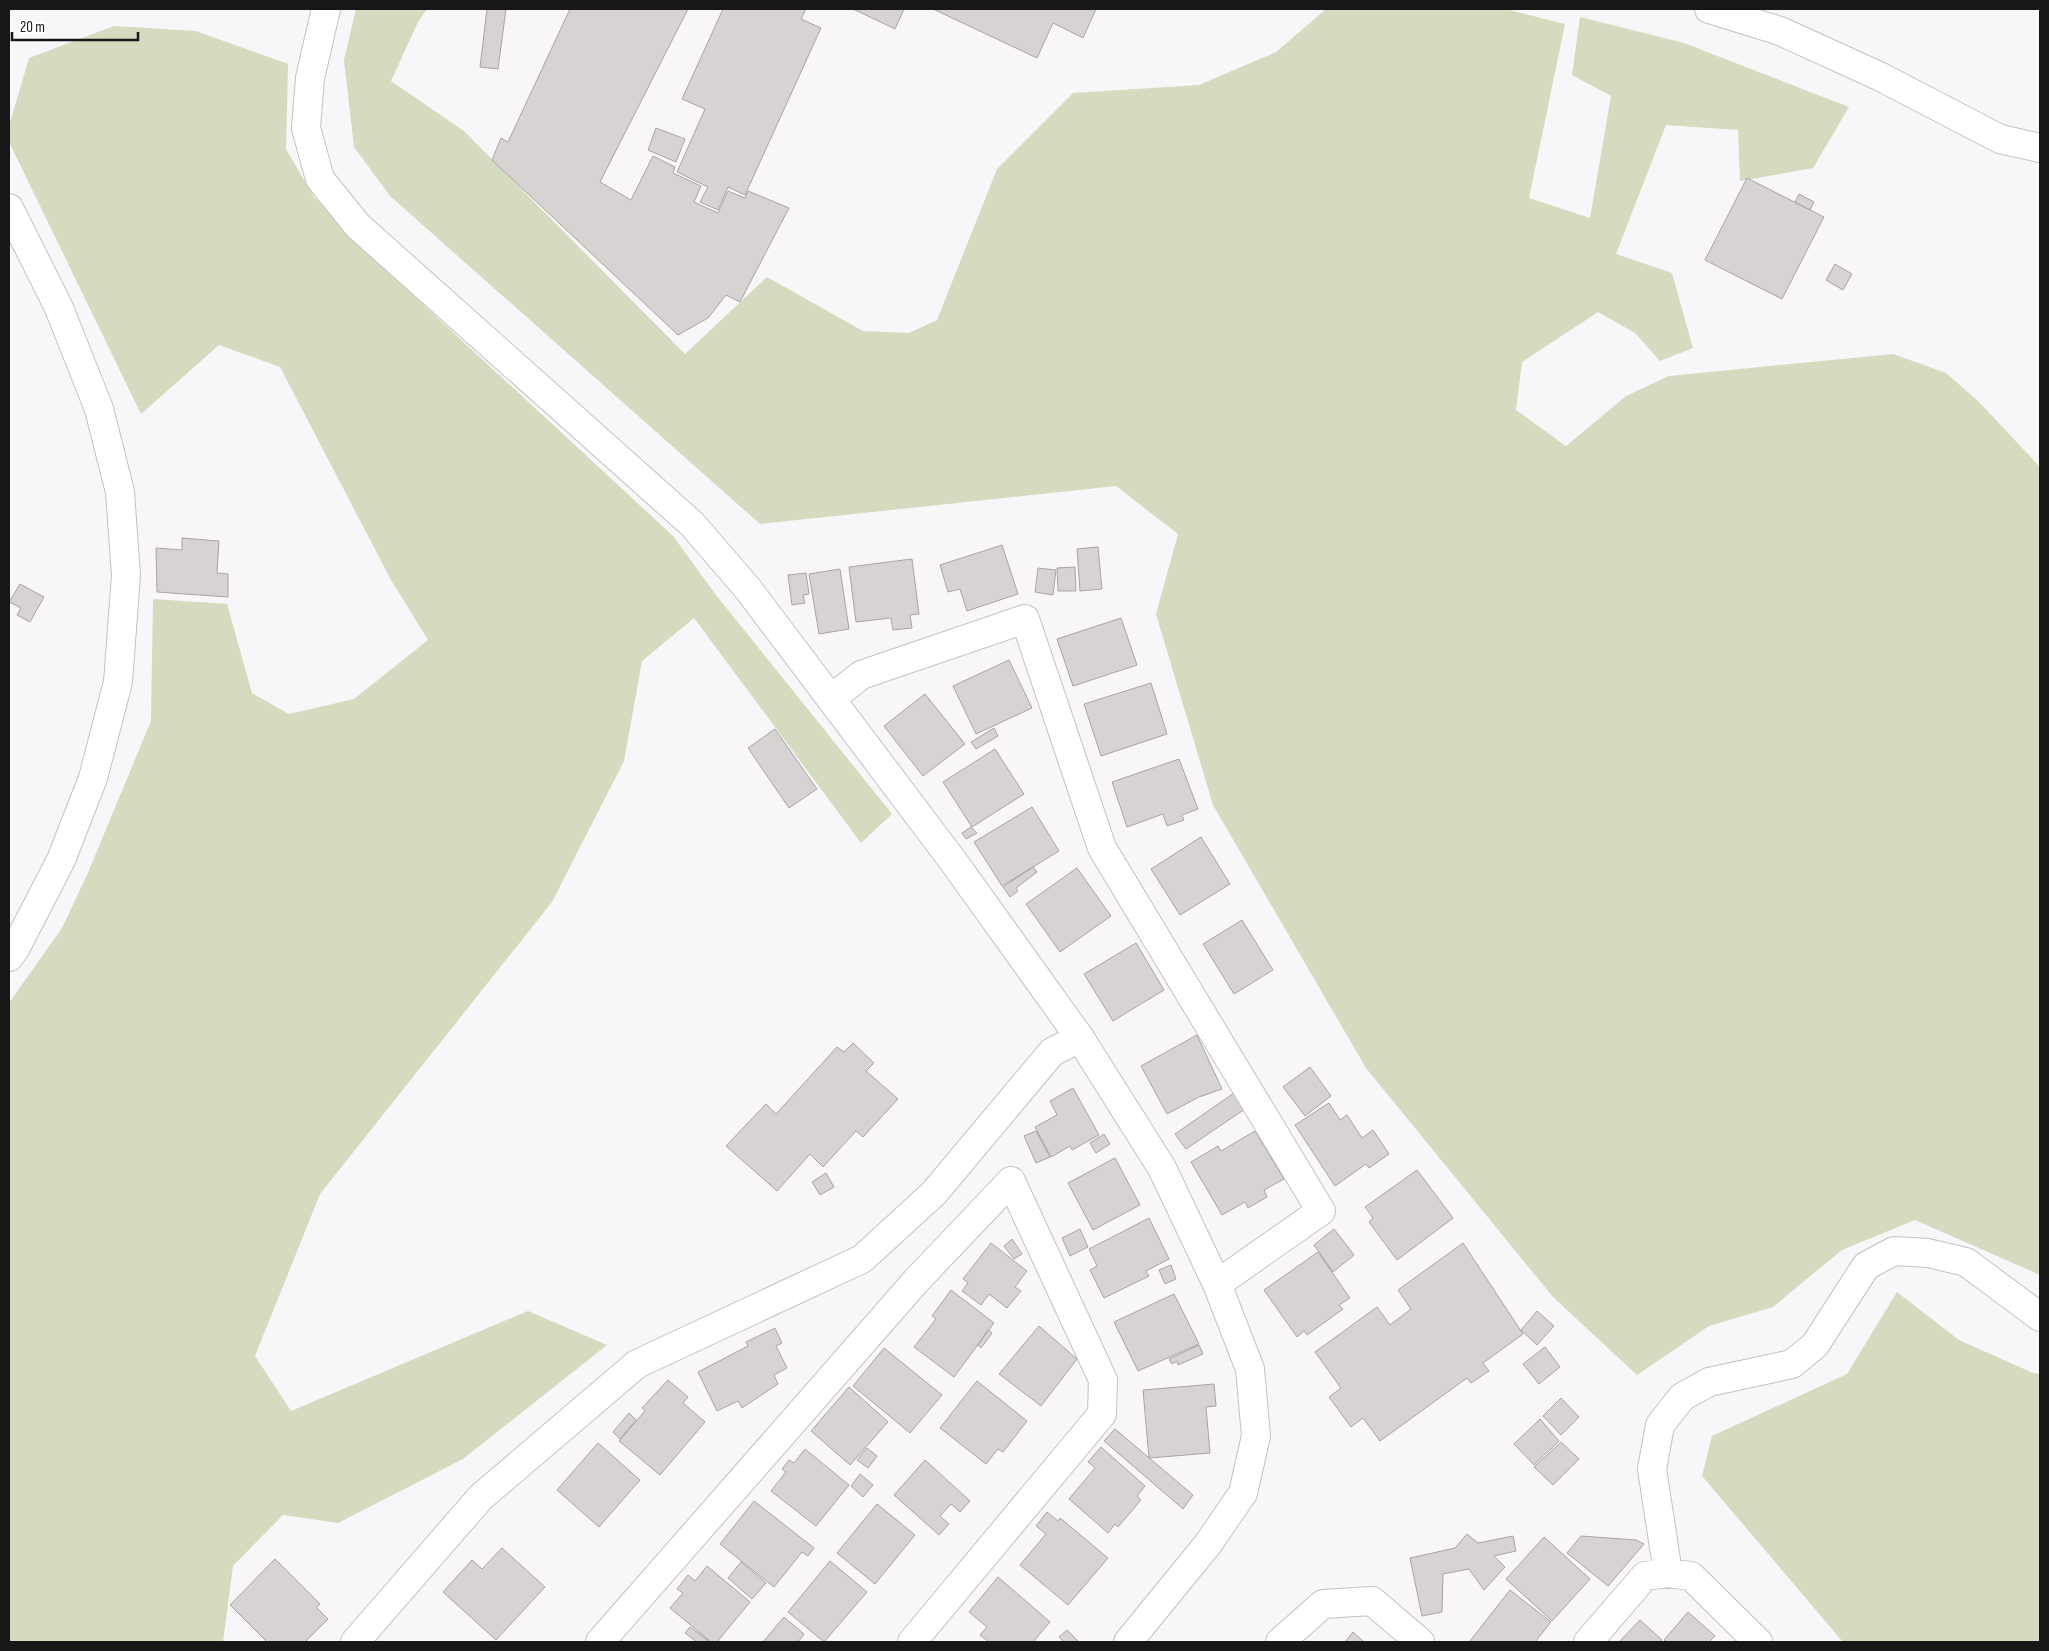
<svg xmlns="http://www.w3.org/2000/svg" width="2049" height="1651" viewBox="0 0 2049 1651" font-family="'Sofia Sans Condensed',sans-serif">
<style>
.green{fill:#d4dbbe}
.building{fill:#d7d3d2;stroke:#a8a4a3}
.lines{fill:none;stroke-linecap:round;stroke-linejoin:round}
.street-casing{stroke:#c4c1c4;stroke-width:30}
.secondary-casing{stroke:#c4c1c4;stroke-width:30}
.street{stroke:#fff;stroke-width:28}
.secondary{stroke:#fff;stroke-width:28}
</style>
<rect width="100%" height="100%" fill="#f9f6f9"/>
<path class="green" d="M356 9H427L418 22 391 81 464 131 685 354 767 277 863 331 909 333 937 320 997 169 1073 93 1199 85 1276 52 1326 9H1505L1565 24 1529 198 1590 218 1611 96 1572 75 1580 17 1684 43 1849 107 1813 168 1740 181 1738 130 1666 125 1616 254 1672 273 1693 348 1660 361 1635 333 1598 312 1522 362 1516 410 1566 446 1626 396 1669 376 1893 354 1946 373 1978 401 2040 467V1275L1915 1220 1842 1250 1773 1307 1709 1326 1637 1375 1553 1297 1366 1068 1213 805 1156 614 1178 534 1116 486 760 524 390 196 354 147 344 60Z
M114 26 196 31 288 64 286 149 314 197 360 246 673 536 716 595 892 814 861 843 694 618 642 661 624 761 552 902 320 1194 255 1356 291 1411 528 1311 607 1345 463 1459 338 1523 283 1515 233 1566 223 1642H9V1003L62 928 87 875 151 721 153 599 227 604 252 693 289 714 354 699 428 640 391 580 280 367 219 345 141 414 9 142V126L29 58Z
M1897 1292 1959 1340 2033 1373 2040 1374V1642H1843L1702 1476 1712 1436 1847 1374Z"/>
<path class="building" d="M487 9H506L498 69 480 67Z
M570 9H688L600 182 631 200 653 156 675 167 673 173 701 186 694 202 718 213 728 191 745 198 748 191 789 208 740 302 726 295 708 318 678 335 492 160 501 138 508 142Z
M723 9H806L801 19 821 28 745 195 728 187 718 210 700 202 708 187 677 172 705 109 682 99Z
M853 9H904L895 29Z
M933 9H1096L1083 38 1053 23 1037 58Z
M656 128 685 139 676 162 648 150Z
M1747 178 1824 217 1782 299 1705 260Z
M1799 194 1814 202 1810 210 1795 202Z
M1835 264 1852 274 1843 290 1826 280Z
M182 538 219 541 217 573 228 574V597L157 592 156 548 182 550Z
M1002 545 1018 594 967 611 960 589 948 592 940 565Z
M1098 547 1102 589 1080 591 1077 549Z
M912 559 919 614 910 615 912 628 893 630 891 618 856 622 849 567Z
M1075 567 1076 591H1058L1057 568Z
M1038 568 1056 570 1053 595 1035 592Z
M840 569 849 629 819 634 809 574Z
M806 573 809 594 803 595 805 603 792 605 788 575Z
M20 584 44 597 30 622 17 615 21 608 9 602Z
M1121 618 1137 665 1073 686 1057 639Z
M1009 660 1032 708 976 734 953 686Z
M1151 683 1167 734 1101 756 1084 704Z
M925 694 965 744 923 776 884 726Z
M994 728 998 736 976 749 971 742Z
M775 729 817 789 789 808 748 748Z
M995 749 1024 794 972 827 943 782Z
M1179 759 1198 809 1182 815 1184 820 1167 826 1163 814 1127 827 1112 782Z
M1032 807 1059 851 1002 886 974 842Z
M971 827 977 833 966 839 962 833Z
M1201 837 1230 884 1180 915 1151 869Z
M1033 867 1037 872 1016 888 1018 891 1010 897 1003 887Z
M1077 868 1111 916 1060 952 1026 904Z
M1242 920 1273 970 1234 994 1203 944Z
M1136 943 1164 990 1113 1021 1084 974Z
M1197 1035 1222 1089 1199 1097 1167 1114 1141 1066Z
M853 1043 874 1063 866 1071 898 1099 863 1137 856 1131 823 1167 810 1154 777 1191 726 1146 766 1104 776 1114 837 1047 844 1052Z
M1310 1067 1331 1096 1305 1116 1283 1087Z
M1073 1088 1099 1135 1072 1150 1070 1146 1051 1157 1035 1127 1057 1115 1050 1101Z
M1234 1093 1245 1109 1186 1149 1175 1134Z
M1329 1103 1340 1120 1347 1115 1362 1138 1373 1130 1389 1154 1369 1168 1366 1164 1335 1186 1295 1125Z
M1036 1131 1050 1157 1036 1163 1024 1136Z
M1255 1131 1284 1179 1264 1190 1267 1197 1248 1208 1245 1202 1222 1215 1191 1162 1218 1146 1221 1151Z
M1104 1134 1110 1144 1096 1153 1090 1143Z
M1115 1158 1140 1205 1093 1230 1068 1183Z
M1417 1170 1453 1218 1397 1260 1369 1222 1373 1218 1365 1207Z
M826 1173 834 1187 820 1195 812 1182Z
M1149 1218 1169 1259 1146 1271 1149 1276 1104 1298 1090 1270 1097 1266 1089 1249Z
M1080 1229 1088 1247 1070 1256 1062 1238Z
M1334 1229 1354 1255 1333 1272 1314 1245Z
M1012 1239 1022 1254 1014 1259 1004 1246Z
M991 1243 1027 1271 1015 1287 1021 1291 1007 1308 989 1294 981 1305 962 1291 968 1283 963 1279Z
M1463 1243 1523 1334 1483 1363 1489 1371 1471 1383 1467 1378 1380 1441 1363 1418 1351 1427 1329 1397 1341 1388 1315 1352 1377 1307 1390 1325 1411 1309 1398 1290Z
M1318 1252 1350 1298 1339 1305 1343 1309 1307 1335 1304 1331 1297 1337 1264 1290Z
M1171 1265 1176 1279 1165 1284 1159 1270Z
M951 1290 994 1323 954 1377 914 1347 936 1319 932 1316Z
M1174 1294 1199 1344 1138 1371 1114 1322Z
M1537 1311 1554 1326 1537 1345 1521 1330Z
M1039 1326 1077 1359 1041 1406 999 1374Z
M775 1328 782 1343 776 1346 787 1368 774 1375 778 1384 742 1408 738 1401 717 1411 698 1372 748 1346 746 1342Z
M988 1330 992 1333 981 1348 978 1345Z
M1199 1345 1203 1354 1178 1365 1177 1361 1172 1364 1169 1359Z
M1545 1347 1560 1367 1539 1384 1523 1364Z
M884 1348 942 1395 910 1433 853 1386Z
M668 1380 688 1397 683 1403 705 1422 660 1475 619 1441 645 1411 642 1408Z
M977 1381 1027 1421 1003 1452 998 1449 986 1464 940 1428Z
M1214 1384 1216 1406 1206 1407 1210 1453 1149 1458 1143 1390Z
M849 1387 888 1422 850 1465 811 1431Z
M1561 1398 1579 1417 1561 1435 1543 1416Z
M629 1413 636 1420 620 1439 613 1432Z
M1540 1419 1559 1441 1534 1465 1514 1444Z
M1115 1429 1193 1495 1183 1509 1104 1441Z
M1561 1442 1579 1459 1553 1485 1534 1467Z
M598 1443 640 1480 599 1527 557 1490Z
M1101 1447 1145 1486 1137 1496 1141 1500 1118 1527 1115 1524 1108 1533 1069 1499 1095 1468 1088 1462Z
M867 1448 877 1456 868 1468 857 1460Z
M805 1449 849 1485 816 1526 771 1491 786 1472 782 1469 789 1460 794 1463Z
M925 1460 970 1501 960 1512 951 1504 940 1516 949 1524 939 1535 894 1495Z
M860 1474 873 1485 863 1497 851 1486Z
M754 1501 814 1548 808 1556 802 1552 774 1587 720 1544Z
M877 1504 915 1535 875 1584 837 1553Z
M1047 1512 1058 1521 1060 1518 1108 1558 1068 1605 1020 1565 1046 1534 1036 1526Z
M1467 1534 1478 1543 1513 1536 1516 1551 1494 1556 1505 1567 1484 1590 1469 1569 1443 1574 1442 1612 1422 1616 1410 1558 1455 1548Z
M1581 1536 1636 1540 1644 1544 1608 1586 1567 1553Z
M1544 1537 1590 1579 1552 1621 1506 1579Z
M502 1548 545 1587 496 1640 443 1592 472 1560 482 1569Z
M275 1559 320 1604 316 1607 328 1619 305 1642H267L230 1605Z
M830 1561 867 1592 824 1642 788 1612Z
M741 1562 766 1583 752 1599 728 1578Z
M707 1566 750 1602 717 1642H711L670 1608 683 1593 677 1589 688 1575 695 1581Z
M998 1577 1050 1622 1033 1642H989L980 1635 987 1627 969 1612Z
M1510 1590 1551 1622 1535 1642H1472L1470 1641Z
M1688 1612 1715 1636 1709 1642H1667L1664 1640Z
M784 1617 804 1634 798 1642H763Z
M1640 1620 1662 1640 1660 1642H1619Z
M690 1627 710 1642H697L685 1633Z
M1067 1630 1078 1641 1077 1642H1064L1059 1637Z
M1353 1632 1364 1642H1345Z"/>
<g class="lines">
<defs>
<path id="street" d="M1709 9 1780 31 1881 77 2000 139 2040 148
M9 208 59 308 99 409 120 492 126 575 118 682 93 778 61 860 15 949 9 957
M831 699 861 675 1025 619 1102 848 1321 1211 1217 1284
M1668 1573 1652 1469 1660 1425 1682 1397 1709 1382 1792 1364 1815 1345 1866 1266 1894 1251 1928 1253 1966 1262 2040 1317
M355 1642 481 1497 637 1364 862 1259 934 1193 1052 1052 1080 1038
M600 1642 916 1281 1011 1181 1103 1380 1102 1414 912 1642
M1280 1642 1323 1604 1372 1601 1420 1642
M1588 1642 1645 1576 1668 1573 1691 1576 1758 1642"/>
<path id="secondary" d="M326 9 310 78 306 128 320 179 358 226 692 524 748 589 953 861 1080 1038 1162 1168 1217 1284 1250 1369 1256 1436 1243 1493 1208 1544 1128 1642"/>
</defs>
<use href="#street" class="street-casing"/>
<use href="#secondary" class="secondary-casing"/>
<use href="#street" class="street"/>
<use href="#secondary" class="secondary"/>
</g>
<rect width="2049" height="1651" fill="none" stroke="#171717" stroke-width="20"/>
<path d="M12 32v8h126v-8" fill="none" stroke="#171717" stroke-width="2.5"/>
<text x="20" y="32" font-size="15" fill="#171717" stroke="#ffffff" stroke-width="4" paint-order="stroke">20 m</text>
</svg>
